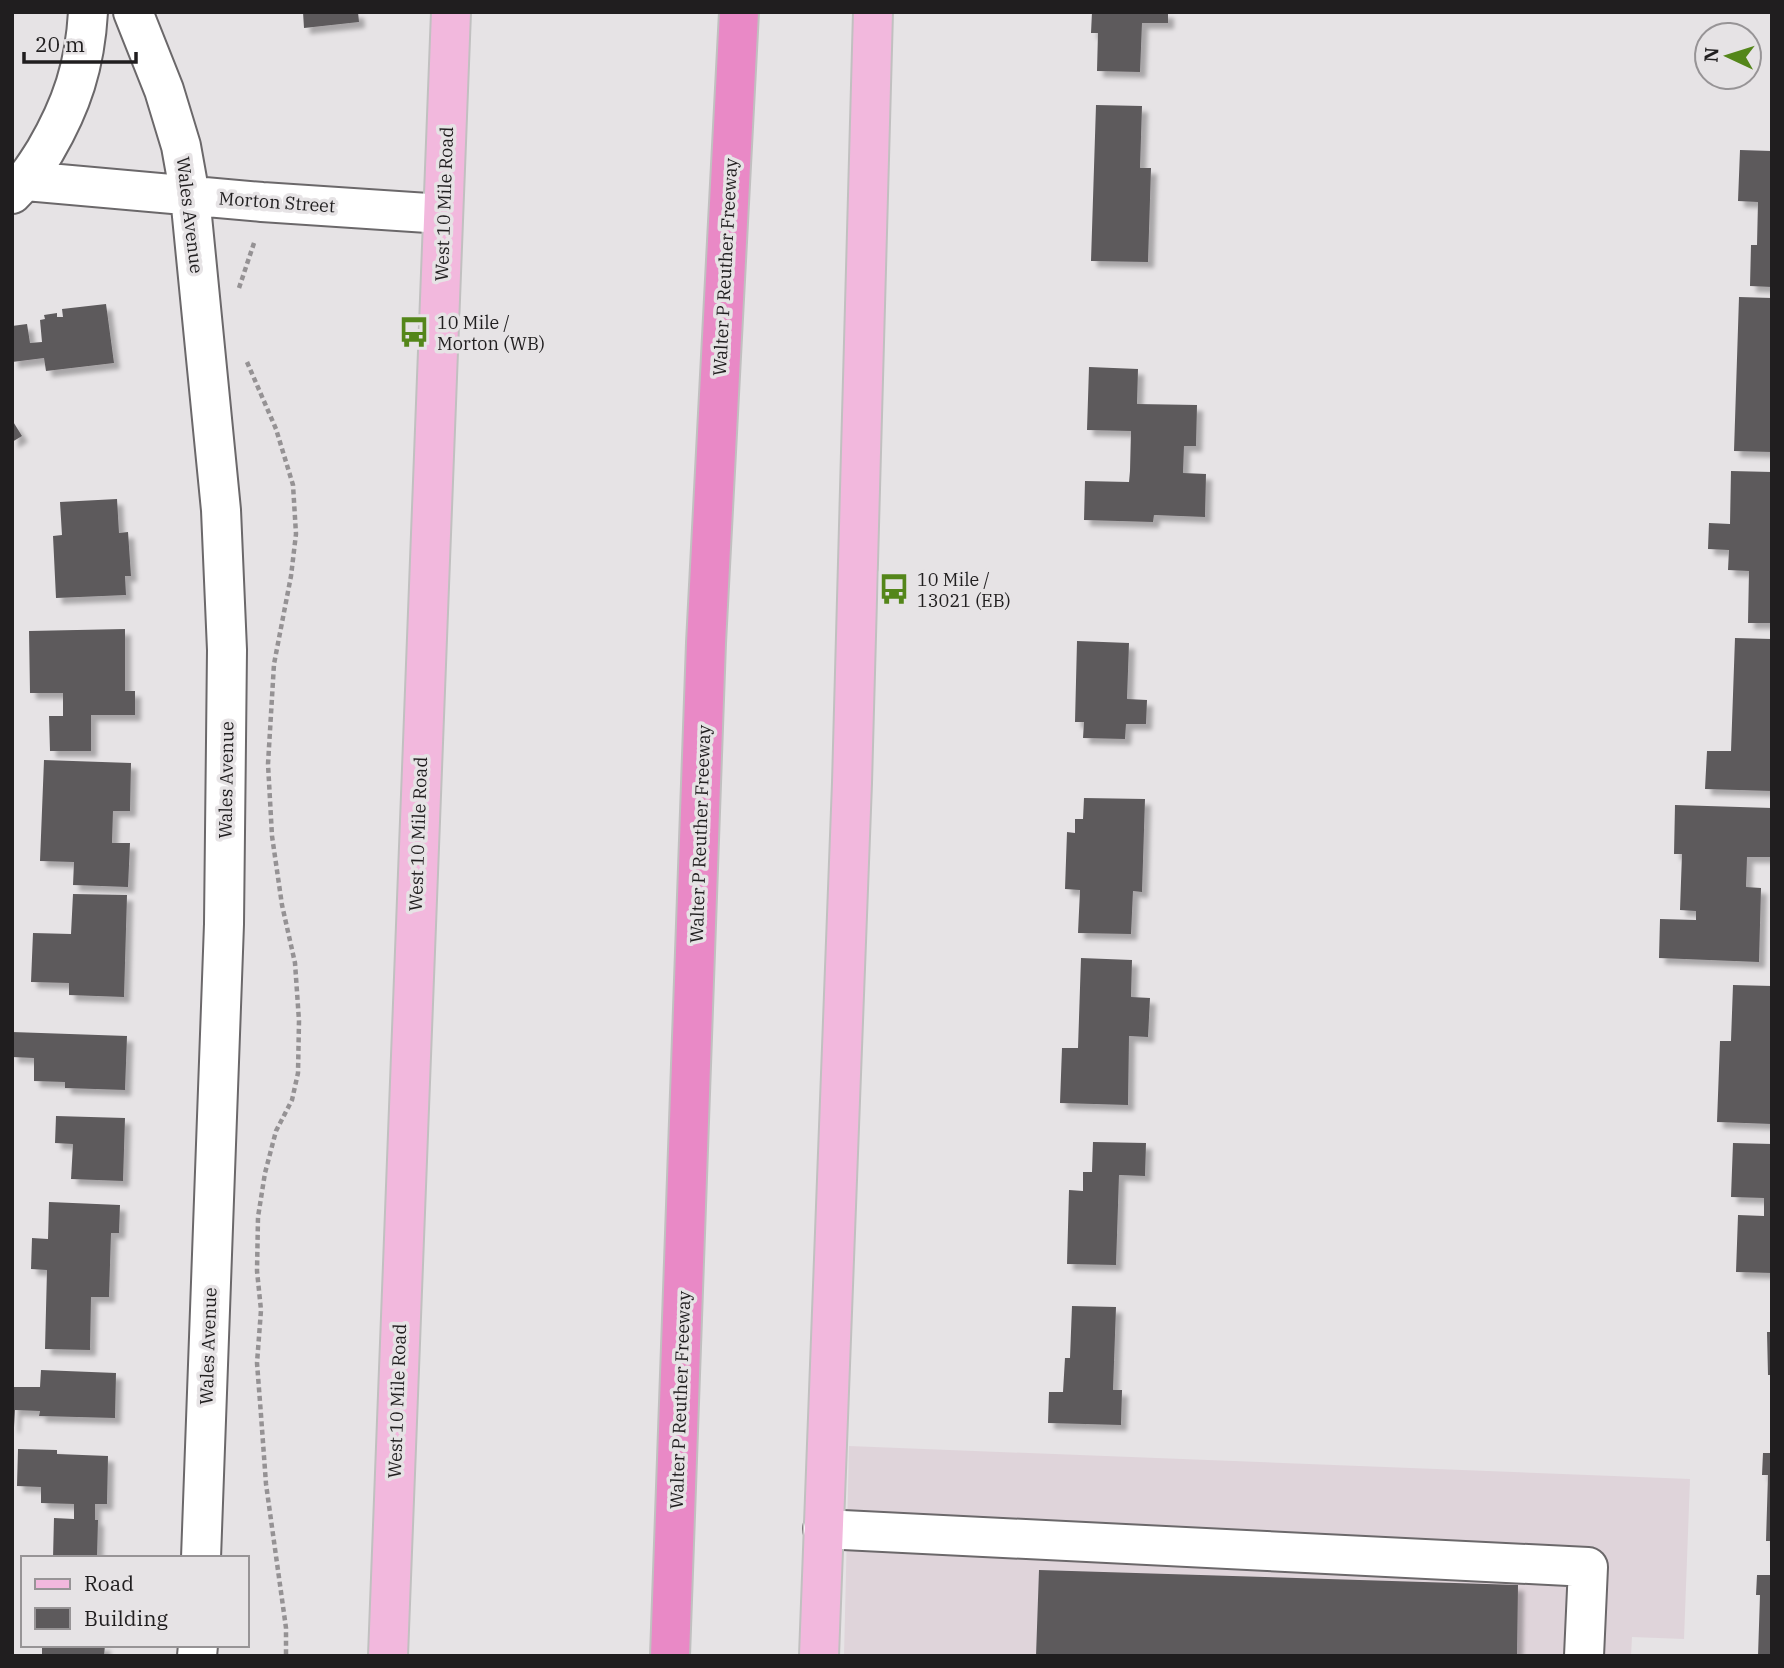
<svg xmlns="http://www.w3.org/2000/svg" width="1784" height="1668" viewBox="0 0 1784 1668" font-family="'IBM Plex Serif',serif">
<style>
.built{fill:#dfd4da}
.building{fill:#5d5a5c;filter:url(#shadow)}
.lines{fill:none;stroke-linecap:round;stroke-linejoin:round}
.minor-casing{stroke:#6b686a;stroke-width:42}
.major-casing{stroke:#c1c0c0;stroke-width:42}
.highway-casing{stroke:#c1c0c0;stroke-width:42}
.path{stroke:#959294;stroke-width:4.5;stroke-dasharray:5 3.5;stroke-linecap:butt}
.minor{stroke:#fff;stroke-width:38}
.major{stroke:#f2b8dd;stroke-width:38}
.highway{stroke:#e989c6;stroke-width:38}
.labels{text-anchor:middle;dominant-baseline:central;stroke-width:7;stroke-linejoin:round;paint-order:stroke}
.street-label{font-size:18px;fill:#201e1f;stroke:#e6e3e5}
.poi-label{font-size:18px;fill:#201e1f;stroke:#e6e3e5;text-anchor:start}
</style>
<defs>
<filter id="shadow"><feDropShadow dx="6" dy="6" stdDeviation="2" flood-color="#0004"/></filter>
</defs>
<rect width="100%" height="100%" fill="#e6e3e5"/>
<path class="built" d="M849 1446 1690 1479 1684 1639 1632 1637 1631 1656H844Z"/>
<path class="building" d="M303 12H358L359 22 304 28Z
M1092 12H1168V23H1142L1140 72 1097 71 1098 33H1091Z
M1096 105 1142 106 1140 168H1151L1148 262 1091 261Z
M1740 150 1772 151V287L1750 286 1751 245H1757L1758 202 1738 201Z
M1739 297 1772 298V452L1734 451Z
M106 304 114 363 46 371 44 358 12 362V326L27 324 30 343 42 342 40 320 45 319 44 315 57 313V317H63L62 309Z
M1089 367 1138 369 1137 404 1197 405 1196 446H1184L1183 473 1206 474 1205 517 1154 515 1153 522 1084 520 1085 481 1129 482 1130 471 1131 431 1087 430Z
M12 420 22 436 12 442Z
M1731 471 1772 472V623H1748L1749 571 1728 570 1729 550 1708 549 1709 523 1730 524Z
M117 499 119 533 128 532 131 576H125L126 595 56 598 53 536 62 535 60 502Z
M125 629V691H135V715H91V751H50L49 716H63V693H30L29 631Z
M1735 638 1772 639V791L1705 789 1707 751H1731Z
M1077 641 1129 643 1127 699 1147 700 1146 724H1126L1125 739 1083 738 1084 722H1075Z
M44 760 131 763 130 811H113L112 843H130L128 887 73 885 74 862 40 861Z
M1084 798 1145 799 1142 892 1133 891 1131 934 1078 933 1080 890 1065 889 1067 832 1075 833V819H1083Z
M1675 805 1772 808V857H1747L1746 887 1761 888 1759 962 1659 958 1660 919 1696 920V911L1680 910 1682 854H1674Z
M73 894 127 895 124 997 69 995V983L31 982 33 933 71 934Z
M1081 958 1132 960 1131 997 1150 998 1148 1037 1129 1036 1128 1105 1060 1103 1062 1048H1078Z
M1733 985 1772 986V1124L1717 1122 1720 1041H1731Z
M12 1032 127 1036 125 1090 65 1088V1082L34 1081V1058L12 1057Z
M56 1116 125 1118 123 1181 71 1179 73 1144 55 1143Z
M1093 1142 1146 1143 1145 1176 1119 1175 1116 1265 1067 1264 1069 1190 1083 1191V1172H1092Z
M1733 1143 1772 1144V1273L1736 1272 1738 1215 1764 1216V1198L1731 1197Z
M49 1202 120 1205 119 1233H111L109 1297H91L90 1350 45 1349 47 1270 31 1269 32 1238 48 1239Z
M1072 1306 1116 1307 1113 1390H1122L1121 1425 1048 1423 1049 1392H1063L1065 1358H1070Z
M1767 1332H1772V1375H1768Z
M41 1370 116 1373 115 1418 39 1416 40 1411 15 1410 14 1427H12V1387H40Z
M18 1449 57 1450V1454L108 1456 107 1504H95V1520H98L97 1558H53L54 1518 74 1519V1504L41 1503V1487L17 1486Z
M1763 1453H1772V1541H1766L1768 1475H1762Z
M1039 1570 1518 1585 1517 1656H1036Z
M1757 1575H1772V1656H1758L1760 1595H1756Z
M42 1645H105L104 1656H42Z"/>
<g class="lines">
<defs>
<path id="minor" d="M133 12 164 90 181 146 190 196 221 510 227 650 224 924 201 1558
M26 181 262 202 443 214
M12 194C26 181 35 167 45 151 72 105 85 65 88 12
M823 1529 1588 1567 1584 1656
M197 1656 198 1645"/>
<path id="major" d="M388 1656 451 12
M819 1656 852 783 873 12"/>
<path id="highway" d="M670 1656 706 643 739 12"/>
</defs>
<use href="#minor" class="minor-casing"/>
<use href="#major" class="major-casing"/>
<use href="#highway" class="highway-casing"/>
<path class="path" d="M239 288 255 240
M247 362 276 429 293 485 296 534 291 576 274 664 268 764 272 836 282 905 295 963 299 1021 298 1073 292 1100 276 1131 265 1173 258 1217 257 1271 261 1310 257 1363 261 1415 266 1484 286 1628V1656"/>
<use href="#minor" class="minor"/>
<use href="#major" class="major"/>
<use href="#highway" class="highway"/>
</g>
<defs>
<symbol id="bus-bare" viewBox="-9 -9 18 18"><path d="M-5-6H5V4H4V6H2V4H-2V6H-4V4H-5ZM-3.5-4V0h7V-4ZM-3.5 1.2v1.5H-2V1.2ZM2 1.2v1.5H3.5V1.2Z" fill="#54861a" stroke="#e6e3e5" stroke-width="2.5" paint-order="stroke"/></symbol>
</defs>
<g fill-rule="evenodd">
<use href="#bus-bare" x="392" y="310" width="44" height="44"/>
<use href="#bus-bare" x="872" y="567" width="44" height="44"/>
</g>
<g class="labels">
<g class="street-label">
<text transform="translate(277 202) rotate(4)">Morton Street</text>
<text transform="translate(444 204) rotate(-88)">West 10 Mile Road</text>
<text transform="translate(190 215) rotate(83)">Wales Avenue</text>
<text transform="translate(725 267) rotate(-87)">Walter P Reuther Freeway</text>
<text transform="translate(226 780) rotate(-89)">Wales Avenue</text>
<text transform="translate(418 834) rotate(-88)">West 10 Mile Road</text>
<text transform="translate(700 834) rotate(-88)">Walter P Reuther Freeway</text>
<text transform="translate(208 1346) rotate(-88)">Wales Avenue</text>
<text transform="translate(680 1400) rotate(-88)">Walter P Reuther Freeway</text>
<text transform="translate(397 1401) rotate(-88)">West 10 Mile Road</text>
</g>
<g class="poi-label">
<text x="437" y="322">10 Mile /<tspan x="437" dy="21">Morton (WB)</tspan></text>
<text x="917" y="579">10 Mile /<tspan x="917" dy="21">13021 (EB)</tspan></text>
</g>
</g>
<rect width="1784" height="1668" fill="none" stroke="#201e1f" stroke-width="28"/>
<rect x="21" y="1556" width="228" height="91" fill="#e6e3e5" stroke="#979496" stroke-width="2"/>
<rect x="35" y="1579" width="35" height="10" fill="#f2b8dd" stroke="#979496" stroke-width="2"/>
<text x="84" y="1591" font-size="21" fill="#201e1f">Road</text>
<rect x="35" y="1608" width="35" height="21" fill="#5d5a5c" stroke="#979496" stroke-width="2"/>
<text x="84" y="1626" font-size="21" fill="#201e1f">Building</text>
<g transform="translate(1728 56) rotate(274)"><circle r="33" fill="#e6e3e5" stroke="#979496" stroke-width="2"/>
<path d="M0-5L12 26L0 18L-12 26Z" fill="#54861a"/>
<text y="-10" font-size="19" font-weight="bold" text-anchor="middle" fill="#201e1f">N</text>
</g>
<path d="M24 52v10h112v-10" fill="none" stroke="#201e1f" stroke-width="3.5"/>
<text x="35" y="52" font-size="21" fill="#201e1f" stroke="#e6e3e5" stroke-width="5" paint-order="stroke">20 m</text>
</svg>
